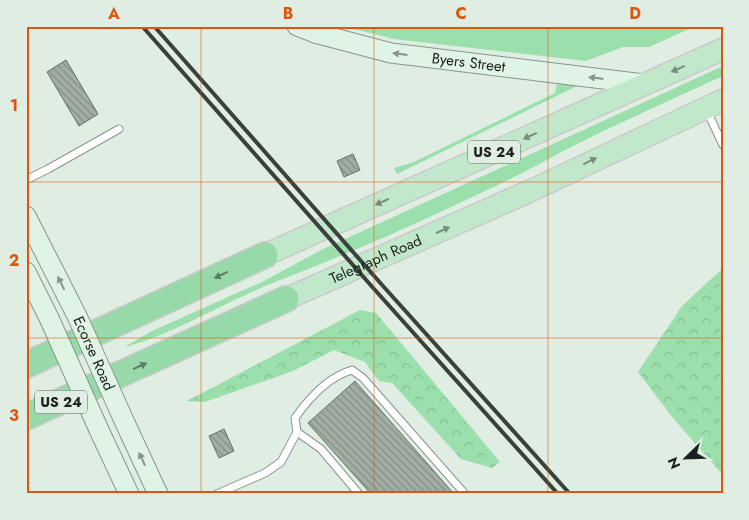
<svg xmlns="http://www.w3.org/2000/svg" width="749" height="520" viewBox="0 0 749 520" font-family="Jost,sans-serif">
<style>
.grass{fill:#9bdfac}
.forest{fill:url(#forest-crowns)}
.building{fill:url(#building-back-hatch);stroke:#657067}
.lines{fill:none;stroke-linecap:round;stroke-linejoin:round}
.lane-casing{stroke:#89958c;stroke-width:9}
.secondary-casing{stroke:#89958c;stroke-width:21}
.primary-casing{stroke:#c9cac9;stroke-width:24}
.highway-casing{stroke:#c9cac9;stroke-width:28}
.lane{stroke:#fff;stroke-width:7}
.secondary{stroke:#e0f4e5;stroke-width:19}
.primary{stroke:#c1e8cb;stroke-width:21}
.highway{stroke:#98d9a9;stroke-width:25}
.rail{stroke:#3a403b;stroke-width:4}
.secondary-bridge-casing{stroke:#89958c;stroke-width:21;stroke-linecap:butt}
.secondary-bridge{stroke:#e0f4e5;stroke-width:19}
.oneway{fill:#88958b}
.oneway2{fill:#778e7d}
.oneway3{fill:#5a7d63}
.grid{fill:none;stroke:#de560d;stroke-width:1;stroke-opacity:0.55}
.labels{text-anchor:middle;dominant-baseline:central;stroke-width:4.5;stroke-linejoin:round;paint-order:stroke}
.shield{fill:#e0ede3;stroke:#575e58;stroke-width:1}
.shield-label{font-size:14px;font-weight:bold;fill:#1c211d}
.street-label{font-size:15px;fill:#1c211d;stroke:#e0ede3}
.neatline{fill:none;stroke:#de560d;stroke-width:2}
.grid-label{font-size:16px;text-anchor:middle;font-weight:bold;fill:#de560d}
</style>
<defs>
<pattern id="forest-crowns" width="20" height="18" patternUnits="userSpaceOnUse" patternTransform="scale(1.25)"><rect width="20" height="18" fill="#9bdfac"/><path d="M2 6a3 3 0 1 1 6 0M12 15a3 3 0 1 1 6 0" fill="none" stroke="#85bf94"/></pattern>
<pattern id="building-back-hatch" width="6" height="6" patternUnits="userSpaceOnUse" patternTransform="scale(1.25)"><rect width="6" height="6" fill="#a2aea4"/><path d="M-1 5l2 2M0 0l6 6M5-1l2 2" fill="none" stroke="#838d85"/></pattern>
</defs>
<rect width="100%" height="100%" fill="#e0ede3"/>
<path class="grass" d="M342 26H696L649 47H623L586 61 394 39Z
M723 66V76C670 100 617 124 565 150 546 160 527 171 508 180 432 217 354 252 275 282 225 302 178 332 126 347V346L152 331 264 281 321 250Z
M558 80 579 85 397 174 394 168 414 162 555 93Z"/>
<path class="forest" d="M723 268V475L673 418 638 372 682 306Z
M360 310 376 313 500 462 492 468 461 459 392 383 379 381 365 362 334 350 293 371 205 402 187 401Z"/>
<path class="building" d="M66 60 98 114 79 126 47 72Z
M353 154 360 170 344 177 337 161Z
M355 381 454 494H371L308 423Z
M224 429 234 451 219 458 209 436Z"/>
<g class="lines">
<defs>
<path id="lane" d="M707 111 723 145
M26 180 48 169 119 129
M297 432 321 449 359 494
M217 494 265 473 281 462 297 432 295 418C309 398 328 377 352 370L363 378 465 494"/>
<g id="secondary">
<path id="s1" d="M297 26 315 33 391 53 644 84"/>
<path d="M26 216 77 316"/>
<path d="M26 272 49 318"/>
<path d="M126 425 158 494"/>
<path d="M99 430 129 494"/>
</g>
<g id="primary">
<path d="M265 255 723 49"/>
<path id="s2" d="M286 299 528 192 723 100"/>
</g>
<path id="highway" d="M26 365 265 255
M26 417 286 299"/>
</defs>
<use href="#lane" class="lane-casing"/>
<use href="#secondary" class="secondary-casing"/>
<use href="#primary" class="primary-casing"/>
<use href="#highway" class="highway-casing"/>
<use href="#lane" class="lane"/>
<use href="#secondary" class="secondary"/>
<use href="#primary" class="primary"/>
<use href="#highway" class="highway"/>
<path class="rail" d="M142 26 375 290 558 494
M154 26 383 286 570 494"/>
<defs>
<g id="secondary-bridge">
<path id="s3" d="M77 316 126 425"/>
<path d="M49 318 99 430"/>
</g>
</defs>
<use href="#secondary-bridge" class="secondary-bridge-casing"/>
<use href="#secondary-bridge" class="secondary-bridge"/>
</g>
<defs><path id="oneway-solid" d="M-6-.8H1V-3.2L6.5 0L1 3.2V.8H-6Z" transform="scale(1.25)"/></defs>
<g class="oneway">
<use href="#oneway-solid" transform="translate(400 54) rotate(-173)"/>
<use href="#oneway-solid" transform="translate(596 78) rotate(-173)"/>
<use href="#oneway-solid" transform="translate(61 283) rotate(-116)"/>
<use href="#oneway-solid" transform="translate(142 459) rotate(-115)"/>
</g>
<g class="oneway2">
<use href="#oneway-solid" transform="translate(678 69) rotate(156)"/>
<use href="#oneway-solid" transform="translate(530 136) rotate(156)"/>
<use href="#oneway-solid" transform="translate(590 161) rotate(-26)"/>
<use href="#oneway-solid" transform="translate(382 202) rotate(156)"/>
<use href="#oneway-solid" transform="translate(443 230) rotate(-24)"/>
</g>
<g class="oneway3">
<use href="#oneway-solid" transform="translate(221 275) rotate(155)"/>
<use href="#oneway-solid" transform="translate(140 366) rotate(-24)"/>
</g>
<path class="grid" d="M201 26V494M374 26V494M548 26V494M26 182H723M26 338H723"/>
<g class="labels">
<g class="shield">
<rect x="468" y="140.5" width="52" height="23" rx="4"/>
<rect x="35" y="390.5" width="52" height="23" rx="4"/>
</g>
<g class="shield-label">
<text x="494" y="152">US 24</text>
<text x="61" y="402">US 24</text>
</g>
<g class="street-label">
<text stroke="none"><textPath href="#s1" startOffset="176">Byers Street</textPath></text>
<text stroke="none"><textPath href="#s2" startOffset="98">Telegraph Road</textPath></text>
<text stroke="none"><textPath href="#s3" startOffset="41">Ecorse Road</textPath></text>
</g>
</g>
<rect width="749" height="520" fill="none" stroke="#e0ede3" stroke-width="55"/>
<g transform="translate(686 458) rotate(247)" stroke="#e0ede3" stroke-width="4" paint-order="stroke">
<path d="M0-4L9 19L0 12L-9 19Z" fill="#1c211d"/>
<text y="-8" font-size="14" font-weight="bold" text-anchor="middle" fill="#1c211d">N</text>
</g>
<rect x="28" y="28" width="694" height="464" class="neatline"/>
<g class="grid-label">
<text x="114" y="19">A</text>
<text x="288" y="19">B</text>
<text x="461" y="19">C</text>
<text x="635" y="19">D</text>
<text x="14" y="111">1</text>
<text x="14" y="266">2</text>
<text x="14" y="421">3</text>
</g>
</svg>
